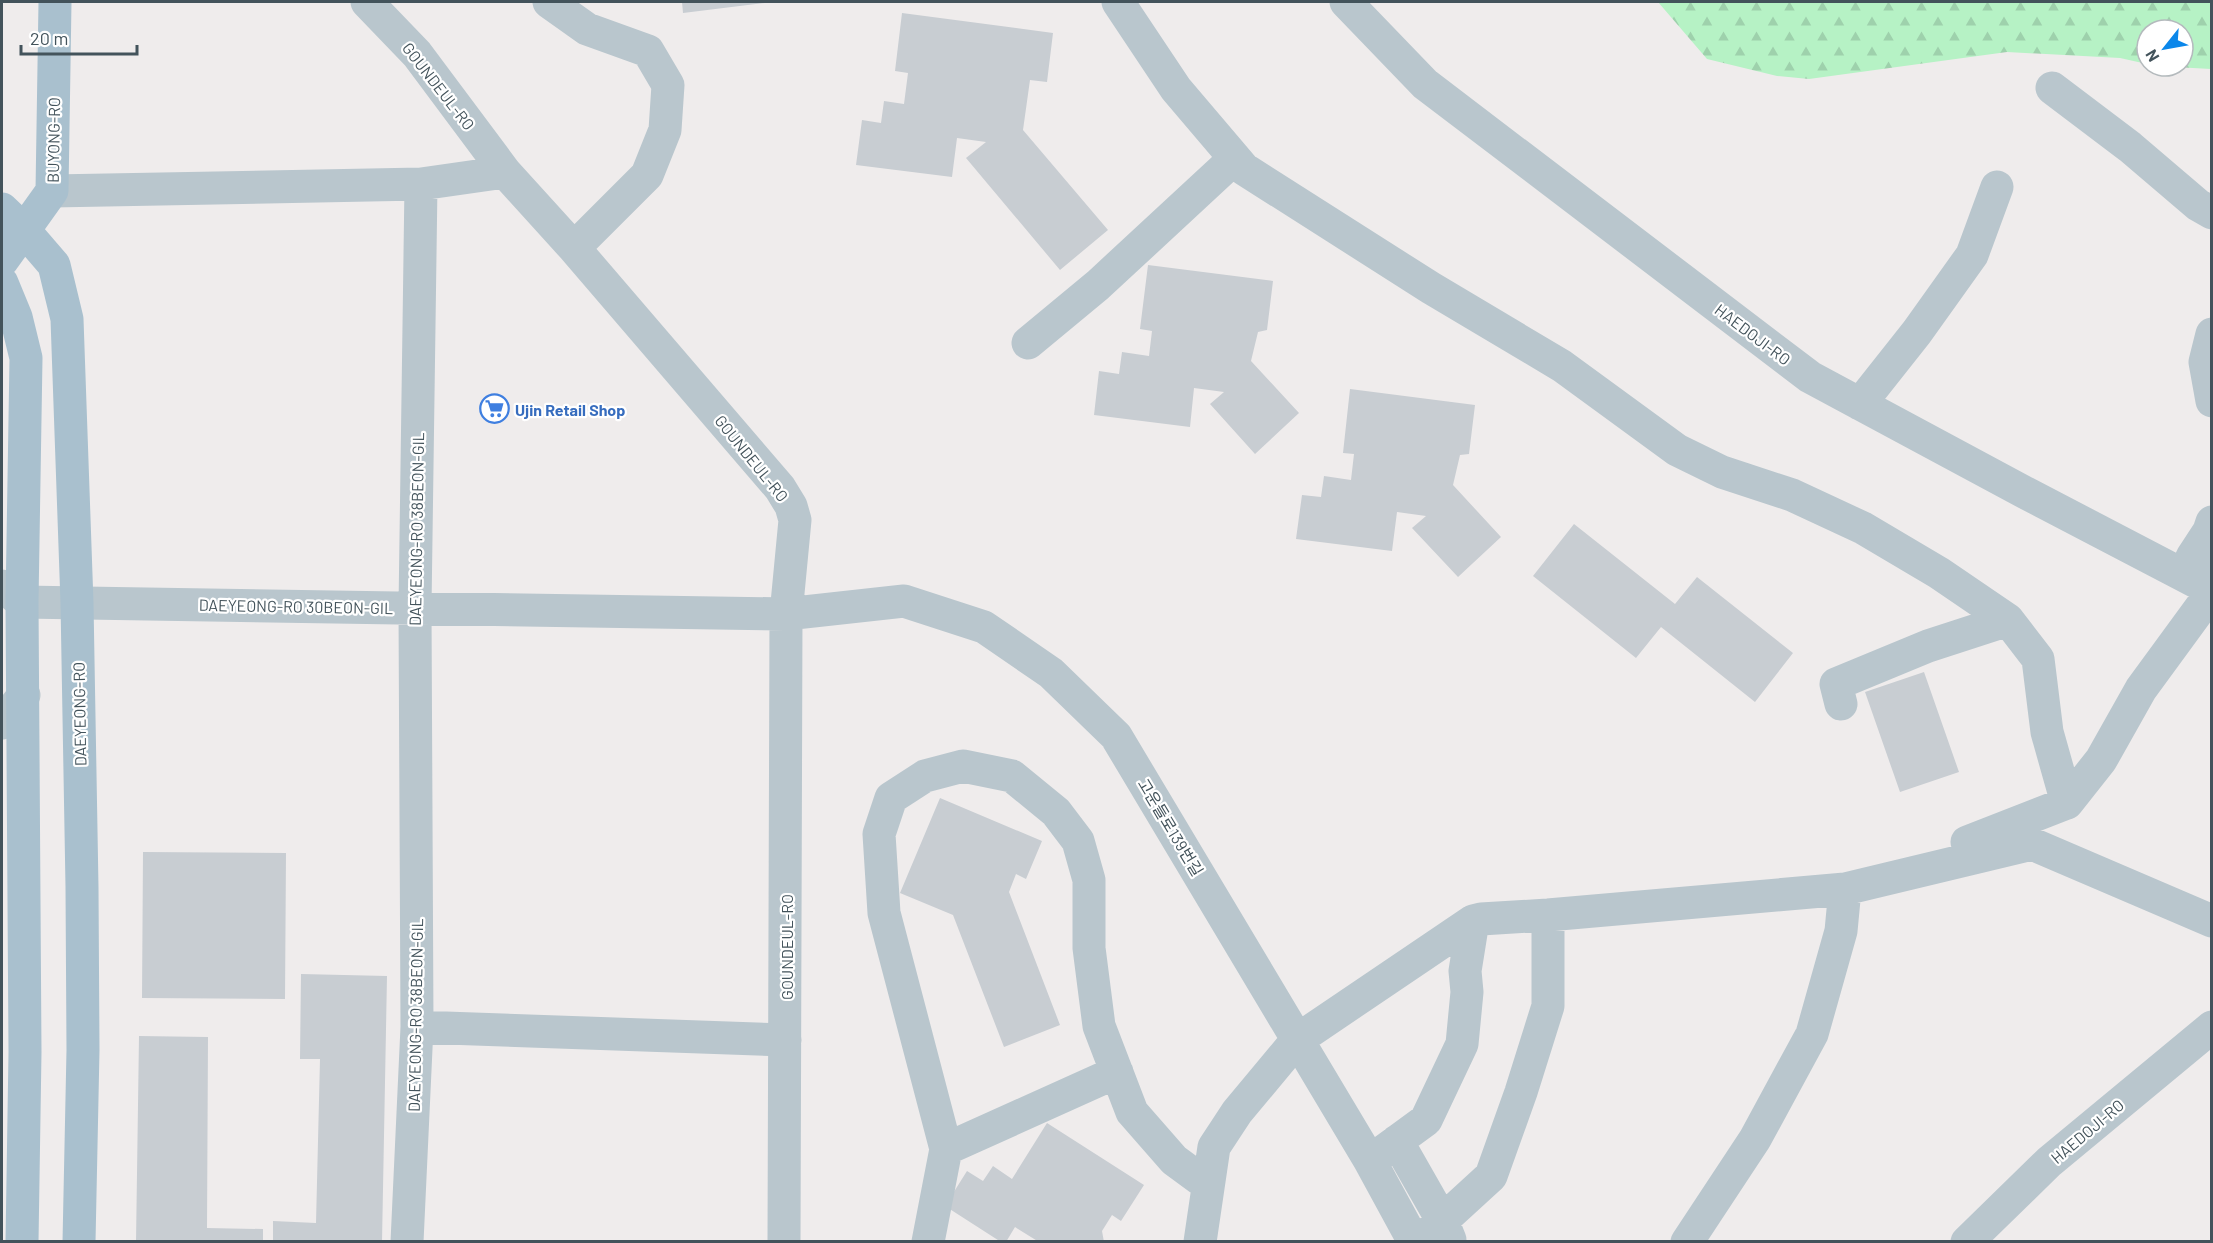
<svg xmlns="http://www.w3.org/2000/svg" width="2213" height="1243" viewBox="0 0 2213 1243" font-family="Barlow,'Noto Sans KR',sans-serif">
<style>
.forest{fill:url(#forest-firs)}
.building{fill:#c8cdd2}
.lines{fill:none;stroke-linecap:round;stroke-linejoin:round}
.minor{stroke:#b9c6cd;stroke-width:33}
.major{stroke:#a9c0ce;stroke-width:33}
.labels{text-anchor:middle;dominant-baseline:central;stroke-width:4.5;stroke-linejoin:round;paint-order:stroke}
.street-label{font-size:16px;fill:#43535b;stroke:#fff}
.shop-label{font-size:16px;font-weight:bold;fill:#366cbe;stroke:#fff;text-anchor:start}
</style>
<defs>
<pattern id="forest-firs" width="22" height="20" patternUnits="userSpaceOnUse" patternTransform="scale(1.5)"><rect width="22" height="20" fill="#b6f2c5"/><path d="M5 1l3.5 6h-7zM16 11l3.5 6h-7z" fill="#9ed1ac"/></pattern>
</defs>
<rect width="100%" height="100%" fill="#efecec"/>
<path class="forest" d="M1658 2H2211V69L2156 66H2183V30H2147V64L2120 58 2007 52 1809 79 1777 76 1707 59Z"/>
<path class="building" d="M682 2H765V3L683 13Z
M902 13 1053 33 1047 82 1030 80 1023 130 1108 230 1060 270 966 158 986 142 957 138 952 177 856 165 862 120 881 123 884 101 904 104 908 73 895 71Z
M1148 265 1273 281 1267 330 1258 332 1251 361 1299 413 1255 454 1210 404 1224 392 1194 388 1190 427 1094 415 1099 371 1119 374 1122 352 1149 356 1152 331 1140 329Z
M1350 389 1475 405 1469 454 1460 455 1453 485 1501 537 1458 577 1412 528 1426 516 1397 512 1392 551 1296 539 1302 495 1321 497 1324 476 1351 480 1354 454 1343 453Z
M1574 524 1675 604 1697 577 1793 653 1755 702 1661 627 1636 658 1533 576Z
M1924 672 1959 772 1900 792 1865 692Z
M940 798 1042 841 1026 879 1016 874 1009 892 1060 1025 1004 1047 953 915 900 893Z
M143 852 286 853 285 999 142 998Z
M301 974 387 976 382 1242H273V1221L316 1223 320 1059H300Z
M139 1036 208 1037 207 1228 263 1229V1242H136Z
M1047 1123 1144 1185 1121 1221 1112 1215 1102 1231 1104 1242H1039L1015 1227 1006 1242H1001L945 1206 967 1171 983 1181 993 1166 1012 1179Z"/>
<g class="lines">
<path class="minor" d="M367 2 417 54 505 172 574 248 780 488 791 506 795 520 786 614 784 1242
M549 2 587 29 648 51 668 85 665 130 647 175 574 248
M1118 2 1176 89 1244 169 1431 288 1562 366 1677 450 1722 472 1792 495 1863 528 1939 573 2008 620 2038 659 2047 732 2067 803
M1346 2 1425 84 1810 377 2024 492 2212 590
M2052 88 2130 147 2198 205 2212 213
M52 191 421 184 505 172
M2212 334 2205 362 2212 401
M1028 343 1098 285 1234 159
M1860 404 1917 332 1972 255 1997 187
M2212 522 2209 531 2192 557 2212 589
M2 586 22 602 786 614 904 601 984 627 1051 673 1116 736 1370 1161 1414 1242
M1841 704 1836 684 1928 646 2008 620
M2 723 24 695
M1967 842 2067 803 2101 760 2141 689 2212 592
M417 1027 785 1040
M1397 1141 1442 1220 1450 1240
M946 1149 1117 1072
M1370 1161 1426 1120 1462 1044 1467 992 1465 971 1473 921
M407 1242 417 1027 415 608 421 184
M928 1242 946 1149 884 913 879 834 891 798 925 776 963 766 1012 776 1056 812 1078 841 1089 880V948L1099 1026 1132 1112 1174 1160 1208 1185
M1200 1242 1214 1147 1237 1112 1297 1040 1473 921 1481 919 1548 915 1845 889 2032 844 2212 921
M1419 1242 1491 1176 1521 1092 1548 1006V915
M1687 1242 1755 1139 1812 1034 1841 931 1845 889
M1967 1242 2049 1162 2212 1027"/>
<path class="major" d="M2 209 23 229 54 265 67 319 77 603 82 887 83 1050 79 1242
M2 261 52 191 55 2
M2 283 16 317 26 358 22 602 25 1052 22 1242"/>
</g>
<defs>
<symbol id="supermarket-ring" viewBox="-11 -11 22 22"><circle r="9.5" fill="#fff" stroke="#3f7fe0" stroke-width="1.5"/><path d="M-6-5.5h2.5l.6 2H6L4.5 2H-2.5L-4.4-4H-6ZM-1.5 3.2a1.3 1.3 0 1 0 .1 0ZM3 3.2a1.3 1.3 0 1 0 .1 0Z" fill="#3f7fe0"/></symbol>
</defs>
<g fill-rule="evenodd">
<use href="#supermarket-ring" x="478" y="392" width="33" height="33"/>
</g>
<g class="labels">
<g class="street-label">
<text transform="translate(439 86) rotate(52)">GOUNDEUL-RO</text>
<text transform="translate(53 140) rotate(-89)">BUYONG-RO</text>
<text transform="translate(1753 334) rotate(37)">HAEDOJI-RO</text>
<text transform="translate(752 458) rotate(51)">GOUNDEUL-RO</text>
<text transform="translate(416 529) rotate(-89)">DAEYEONG-RO 38BEON-GIL</text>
<text transform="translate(296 606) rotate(1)">DAEYEONG-RO 30BEON-GIL</text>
<text transform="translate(79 714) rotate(-91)">DAEYEONG-RO</text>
<text transform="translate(1171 827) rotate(59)">고운들로139번길</text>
<text transform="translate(786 947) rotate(-90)">GOUNDEUL-RO</text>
<text transform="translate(415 1015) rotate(-89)">DAEYEONG-RO 38BEON-GIL</text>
<text transform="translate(2087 1131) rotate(-40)">HAEDOJI-RO</text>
</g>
<g class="shop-label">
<text x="515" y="409">Ujin Retail Shop</text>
</g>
</g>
<rect width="2213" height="1243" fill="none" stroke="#43535b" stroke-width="6"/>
<g transform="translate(2165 48) rotate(239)"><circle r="28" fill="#ffffff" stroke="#b4babd" stroke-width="1.5"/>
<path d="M0-4.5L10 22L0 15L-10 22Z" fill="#0b87ea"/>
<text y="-9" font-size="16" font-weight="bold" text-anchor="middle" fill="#43535b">N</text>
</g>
<path d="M21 45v9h116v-9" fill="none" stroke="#43535b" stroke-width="3"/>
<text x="30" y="45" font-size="18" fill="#43535b" stroke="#ffffff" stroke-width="4.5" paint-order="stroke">20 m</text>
</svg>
